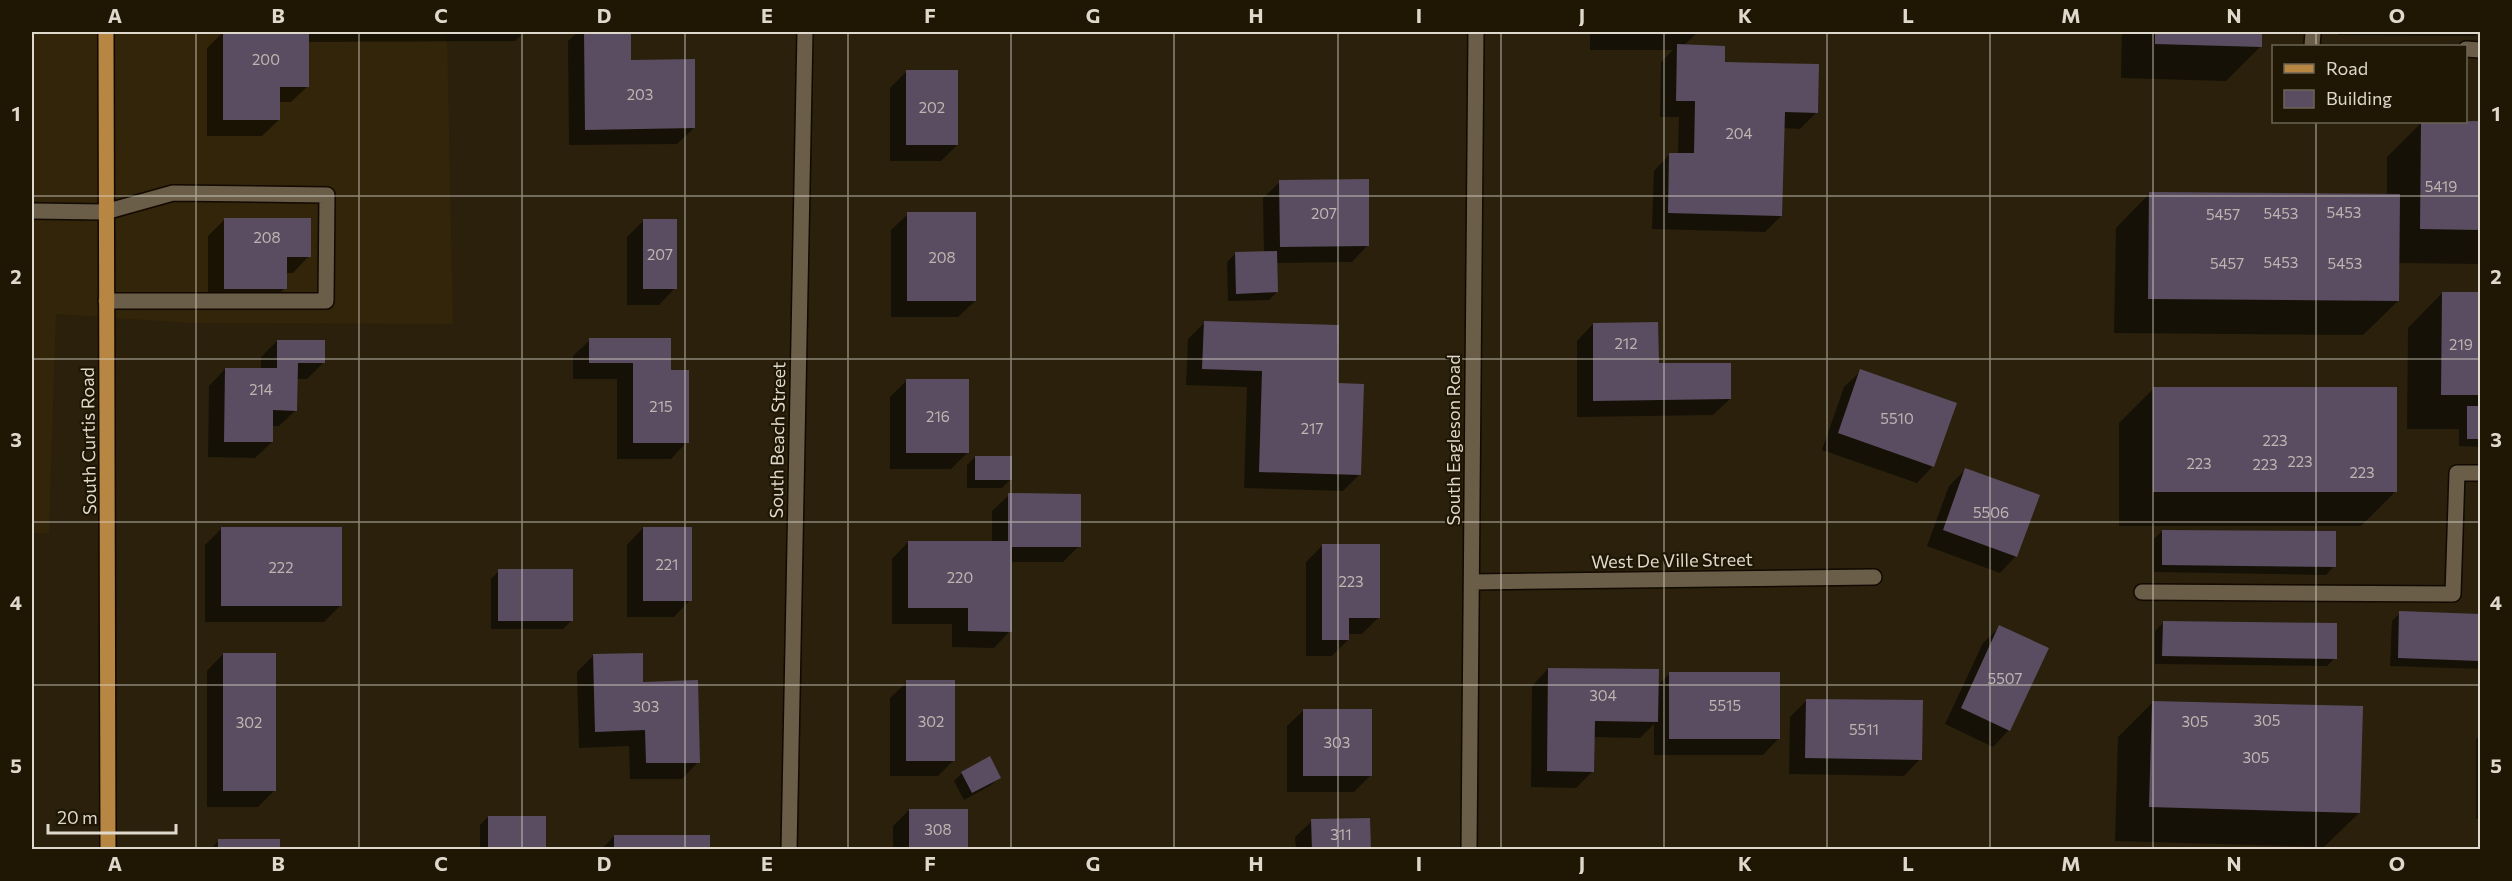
<svg xmlns="http://www.w3.org/2000/svg" width="2512" height="881" viewBox="0 0 2512 881" font-family="Commissioner,sans-serif">
<style>
.built{fill:#322509}
.shadow{fill:#0007}
.building{fill:#5a4d61}
.lines{fill:none;stroke-linecap:round;stroke-linejoin:round}
.minor-casing{stroke:#120900;stroke-width:18}
.major-casing{stroke:#120900;stroke-width:18}
.minor{stroke:#6a5e49;stroke-width:15}
.major{stroke:#b68642;stroke-width:15}
.grid{fill:none;stroke:#dfd8cc;stroke-width:1.5;stroke-opacity:0.55}
.labels{text-anchor:middle;dominant-baseline:central;stroke-width:4.5;stroke-linejoin:round;paint-order:stroke}
.number-label{font-size:15px;fill:#beb5b1}
.street-label{font-size:18px;fill:#dfd8cc;stroke:#201604}
.neatline{fill:none;stroke:#dfd8cc;stroke-width:2}
.grid-label{font-size:20px;text-anchor:middle;font-weight:bold;fill:#dfd8cc}
</style>
<rect width="100%" height="100%" fill="#2a200c"/>
<path class="built" d="M32 32H447L453 324 190 323 56 314 49 533H32Z"/>
<path class="shadow" d="M223 32H525L515 41 308 42V86L291 102H279V120L262 136H207V48Z
M578 32H629V61L694 128 677 144 569 145 568 41Z
M1590 32H1698L1683 46 1817 112 1800 129 1783 128 1781 216 1765 232 1652 229 1654 171 1670 154H1678L1679 117H1660L1661 62 1673 50H1590Z
M2122 32H2260V47L2226 81 2121 78Z
M2338 32H2480L2475 36 2338 35Z
M907 71 957 145 941 161H890V88Z
M2422 122H2480V264L2398 263V301L2363 335 2114 333 2116 228 2150 193 2387 196V157Z
M1280 182 1368 245 1352 262 1276 263 1277 292 1269 300 1228 301 1227 262 1235 254 1264 253 1263 198Z
M908 214 975 301 958 317H891V230Z
M225 219 309 256 293 273H285V288L269 305H208V236Z
M643 221 675 288 659 305H627V237Z
M2442 293H2480V447L2459 446V429H2407L2408 328Z
M1204 323 1336 385 1359 475 1343 491 1244 488 1247 387 1186 385 1188 339Z
M1593 324 1657 365 1730 399 1713 415 1577 417V341Z
M590 340 670 371 687 442 671 459H617V379H573V356Z
M277 341 324 362 307 379H296V410L279 426H272V442L255 458 208 457 209 386 225 369 261 370V357Z
M1861 371 1933 466 1917 483 1822 450 1844 387Z
M907 380 968 452 951 469H890V397Z
M2153 389 2396 491 2361 526H2119V423Z
M975 457 1010 480 1002 488H967V465Z
M1966 469 2016 556 2000 573 1927 546 1949 486Z
M1009 495 1079 546 1063 562H1011L1010 631 994 648 952 647V624H892V559L908 542H992V511Z
M222 528 340 606 324 622H205V545Z
M643 528 690 600 674 617H627V545Z
M2162 531 2334 566 2326 575 2154 572V539Z
M1322 546 1378 618 1362 634H1348V640L1332 656H1306V562Z
M499 571 571 621 563 629H491V579Z
M2400 613 2480 616V669L2390 666 2392 621Z
M2163 623 2335 658 2327 666 2155 664V631Z
M2000 627 2009 730 1993 747 1945 724 1983 643Z
M223 654 275 790 258 807H207V671Z
M594 655 641 683 698 762 682 779H630L629 746 579 748 577 672Z
M1548 669 1657 686 1670 673 1779 738 1763 755H1654V724L1640 738 1593 737V771L1576 788 1531 787 1532 686Z
M907 682 954 760 938 776H890V698Z
M1807 700 1920 759 1904 776 1789 774 1790 717Z
M2153 702 2359 813 2324 847 2115 841 2118 737Z
M1304 710 1370 776 1354 792H1287V726Z
M2480 735V819H2476V739Z
M962 773 1000 777 991 785 964 800 954 781Z
M909 810 966 850H893V826Z
M488 817 545 850H480V825Z
M1312 821 1369 850H1296L1295 837Z
M614 836 708 850H601Z
M219 840 279 850H210Z"/>
<path class="building" d="M223 32H309V87H280V120H223Z
M584 32H631V60L695 59V128L585 130Z
M2155 32H2262V47L2155 44Z
M1677 44 1725 46V62L1819 64 1818 113 1785 112 1782 216 1668 213 1669 153H1694L1695 101H1676Z
M906 70H958V145H906Z
M2480 121V230L2420 229 2421 122Z
M1369 179V246L1280 247 1279 180Z
M2149 192 2400 194 2399 301 2148 299Z
M907 212H976V301H907Z
M224 218H311V257H287V289H224Z
M643 219H677V289H643Z
M1277 251 1278 292 1236 294 1235 252Z
M2442 292H2480V395H2441Z
M1204 321 1339 325 1338 383 1364 384 1361 475 1259 472 1262 371 1202 369Z
M1658 322 1659 363H1731V399L1593 401V323Z
M589 338H671V370H689V443H633V363H589Z
M277 340H325V363H298L297 411 273 410V442H224L225 368H277Z
M1860 369 1957 403 1934 467 1838 433Z
M906 379H969V453H906Z
M2153 387H2397V492H2153Z
M2467 406H2480V439H2467Z
M975 456H1012V480H975Z
M1965 468 2040 495 2017 557 1943 530Z
M1008 493 1081 494V547H1012V632L968 631V608H908V541H1008Z
M221 527H342V606H221Z
M643 527H692V601H643Z
M2162 530 2336 531V567L2162 565Z
M1322 544H1380V618H1349V640H1322Z
M498 569H573V621H498Z
M2399 611 2480 614V661L2398 658Z
M2163 621 2337 623V659L2162 656Z
M1999 625 2049 648 2010 731 1961 708Z
M223 653H276V791H223Z
M643 653V682L698 680 700 763H646L645 730 595 732 593 654Z
M1548 668 1659 669 1658 722 1595 721 1594 772 1547 771Z
M1669 672H1780V739H1669Z
M906 680H955V761H906Z
M1806 699 1923 700 1922 760 1805 758Z
M2152 701 2363 706 2360 813 2149 807Z
M1303 709H1372V776H1303Z
M990 756 1001 778 972 793 961 772Z
M909 809H968V850H909Z
M488 816H546V850H488Z
M1370 818 1371 850H1312L1311 819Z
M614 835H710V850H614Z
M218 839H280V850H218Z"/>
<g class="lines">
<defs>
<path id="minor" d="M2312 46 2313 32
M2466 49 2480 50
M32 211 105 212 173 193 327 195 326 301H106
M1472 582 1874 577
M2142 592 2453 594 2457 473H2480
M789 850 805 32
M1469 850 1476 32"/>
<path id="major" d="M106 32 108 850"/>
</defs>
<use href="#minor" class="minor-casing"/>
<use href="#major" class="major-casing"/>
<use href="#minor" class="minor"/>
<use href="#major" class="major"/>
</g>
<path class="grid" d="M196 32V850M359 32V850M522 32V850M685 32V850M848 32V850M1011 32V850M1174 32V850M1338 32V850M1501 32V850M1664 32V850M1827 32V850M1990 32V850M2153 32V850M2316 32V46M2316 122V850M32 196H2480M32 359H2480M32 522H2480M32 685H2480"/>
<g class="labels">
<g class="number-label">
<text x="266" y="59">200</text>
<text x="640" y="94">203</text>
<text x="932" y="107">202</text>
<text x="1739" y="133">204</text>
<text x="2441" y="186">5419</text>
<text x="2344" y="212">5453</text>
<text x="1324" y="213">207</text>
<text x="2281" y="213">5453</text>
<text x="2223" y="214">5457</text>
<text x="267" y="237">208</text>
<text x="660" y="254">207</text>
<text x="942" y="257">208</text>
<text x="2281" y="262">5453</text>
<text x="2227" y="263">5457</text>
<text x="2345" y="263">5453</text>
<text x="1626" y="343">212</text>
<text x="2461" y="344">219</text>
<text x="261" y="389">214</text>
<text x="661" y="406">215</text>
<text x="938" y="416">216</text>
<text x="1897" y="418">5510</text>
<text x="1312" y="428">217</text>
<text x="2275" y="440">223</text>
<text x="2300" y="461">223</text>
<text x="2199" y="463">223</text>
<text x="2265" y="464">223</text>
<text x="2362" y="472">223</text>
<text x="1991" y="512">5506</text>
<text x="667" y="564">221</text>
<text x="281" y="567">222</text>
<text x="960" y="577">220</text>
<text x="1351" y="581">223</text>
<text x="2005" y="678">5507</text>
<text x="1603" y="695">304</text>
<text x="1725" y="705">5515</text>
<text x="646" y="706">303</text>
<text x="2267" y="720">305</text>
<text x="931" y="721">302</text>
<text x="2195" y="721">305</text>
<text x="249" y="722">302</text>
<text x="1864" y="729">5511</text>
<text x="1337" y="742">303</text>
<text x="2256" y="757">305</text>
<text x="938" y="829">308</text>
<text x="1341" y="834">311</text>
</g>
<g class="street-label">
<text transform="translate(777 440) rotate(-89)">South Beach Street</text>
<text transform="translate(1453 440) rotate(-90)">South Eagleson Road</text>
<text transform="translate(88 441) rotate(-91)">South Curtis Road</text>
<text transform="translate(1672 560) rotate(-1)">West De Ville Street</text>
</g>
</g>
<rect width="2512" height="881" fill="none" stroke="#201604" stroke-width="66"/>
<rect x="2272" y="45" width="195" height="78" fill="#201604" stroke="#6c6454" stroke-width="1.5"/>
<rect x="2284" y="64" width="30" height="9" fill="#b68642" stroke="#6c6454" stroke-width="1.5"/>
<text x="2326" y="75" font-size="18" fill="#dfd8cc">Road</text>
<rect x="2284" y="90" width="30" height="18" fill="#5a4d61" stroke="#6c6454" stroke-width="1.5"/>
<text x="2326" y="105" font-size="18" fill="#dfd8cc">Building</text>
<path d="M48 824v9h128v-9" fill="none" stroke="#dfd8cc" stroke-width="3"/>
<text x="57" y="824" font-size="18" fill="#dfd8cc" stroke="#201604" stroke-width="4.5" paint-order="stroke">20 m</text>
<rect x="33" y="33" width="2446" height="815" class="neatline"/>
<g class="grid-label">
<text x="115" y="23">A</text>
<text x="278" y="23">B</text>
<text x="441" y="23">C</text>
<text x="604" y="23">D</text>
<text x="767" y="23">E</text>
<text x="930" y="23">F</text>
<text x="1093" y="23">G</text>
<text x="1256" y="23">H</text>
<text x="1419" y="23">I</text>
<text x="1582" y="23">J</text>
<text x="1745" y="23">K</text>
<text x="1908" y="23">L</text>
<text x="2071" y="23">M</text>
<text x="2234" y="23">N</text>
<text x="2397" y="23">O</text>
<text x="16" y="121">1</text>
<text x="2496" y="121">1</text>
<text x="16" y="284">2</text>
<text x="2496" y="284">2</text>
<text x="16" y="447">3</text>
<text x="2496" y="447">3</text>
<text x="16" y="610">4</text>
<text x="2496" y="610">4</text>
<text x="16" y="773">5</text>
<text x="2496" y="773">5</text>
<text x="115" y="871">A</text>
<text x="278" y="871">B</text>
<text x="441" y="871">C</text>
<text x="604" y="871">D</text>
<text x="767" y="871">E</text>
<text x="930" y="871">F</text>
<text x="1093" y="871">G</text>
<text x="1256" y="871">H</text>
<text x="1419" y="871">I</text>
<text x="1582" y="871">J</text>
<text x="1745" y="871">K</text>
<text x="1908" y="871">L</text>
<text x="2071" y="871">M</text>
<text x="2234" y="871">N</text>
<text x="2397" y="871">O</text>
</g>
</svg>
